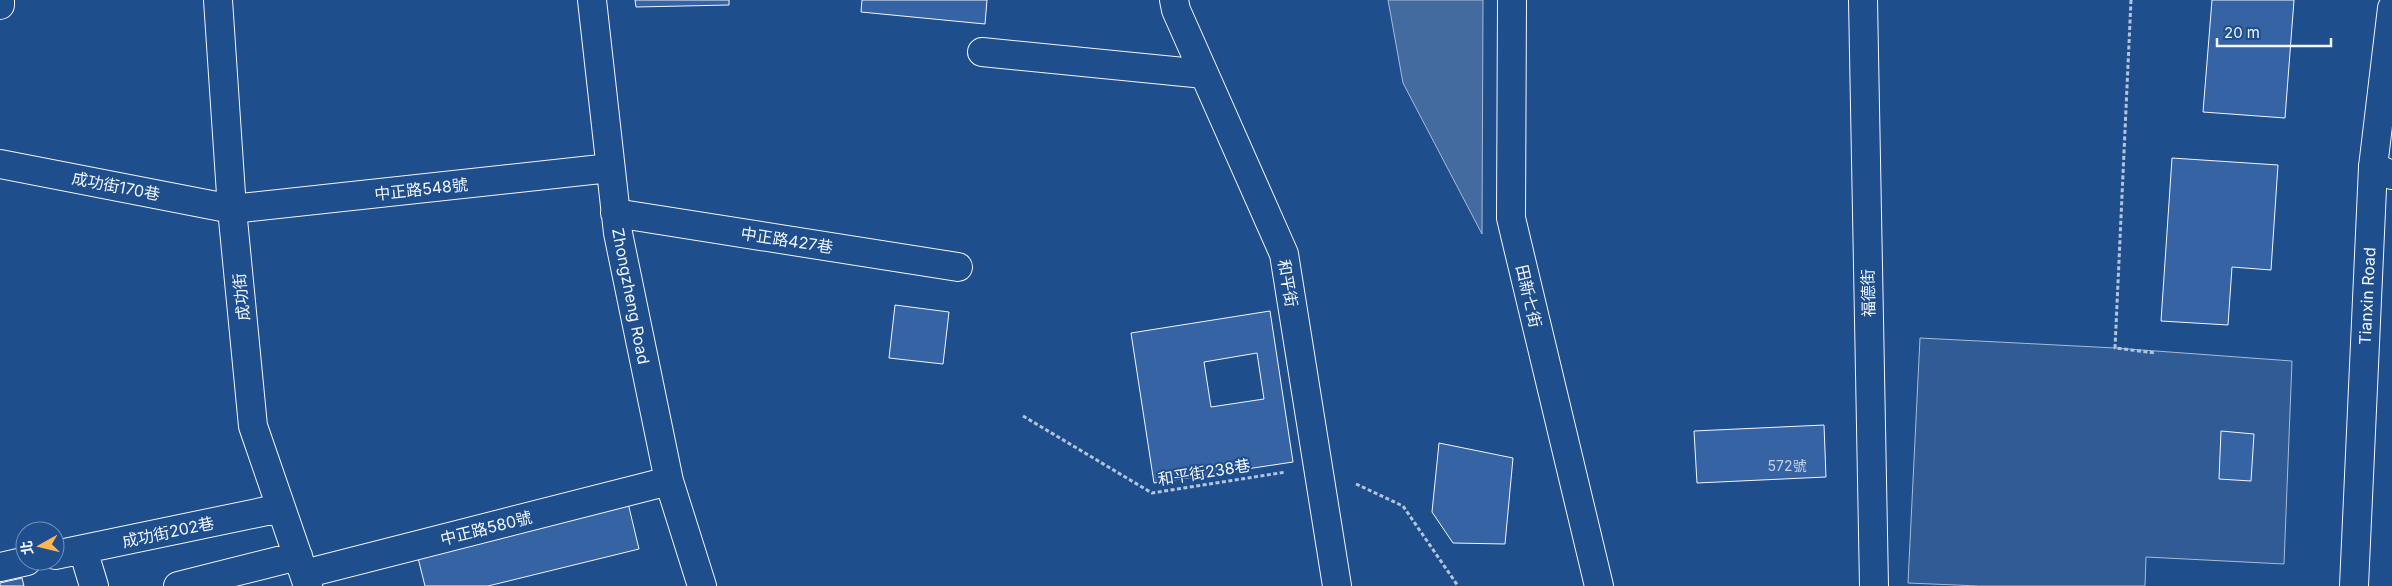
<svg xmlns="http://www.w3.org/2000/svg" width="2392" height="586" viewBox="0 0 2392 586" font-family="Inter,'Noto Sans TC',sans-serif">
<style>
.built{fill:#305b95;stroke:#a8bbd7}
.water{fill:#446ba0;stroke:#a8bbd7}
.building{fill:#3563a3;stroke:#f2f6ff;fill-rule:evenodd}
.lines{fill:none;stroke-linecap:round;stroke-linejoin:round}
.minor-casing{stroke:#f2f6ff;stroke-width:30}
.major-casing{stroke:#f2f6ff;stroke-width:30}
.path{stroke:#b3c4dc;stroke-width:3;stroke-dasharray:4 2.5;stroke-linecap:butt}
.minor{stroke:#1f4e8c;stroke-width:28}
.major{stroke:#1f4e8c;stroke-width:28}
.labels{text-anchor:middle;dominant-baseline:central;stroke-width:4;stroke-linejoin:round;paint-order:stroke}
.number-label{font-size:14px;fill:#c3d1e8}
.street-label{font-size:16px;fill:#f2f6ff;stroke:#1f4e8c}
</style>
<rect width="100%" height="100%" fill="#1f4e8c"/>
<path class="built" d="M1920 338 2115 348 2292 361 2284 564 2146 557 2145 586H1979L1908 583Z"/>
<path class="water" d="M1388 0H1483L1482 234 1403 83Z"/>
<path class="building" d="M635 0H729V5L636 7Z
M862 0H987L985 24 861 12Z
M2212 0H2294L2285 118 2203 112Z
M2172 158 2278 165 2271 270 2232 267 2228 325 2161 321Z
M895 305 949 312 943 364 889 358Z
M1270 311 1293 462 1154 483 1131 333ZM1257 353 1264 399 1211 407 1204 362Z
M1824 425 1826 477 1697 483 1694 431Z
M2221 431 2254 434 2251 481 2219 479Z
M1439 443 1513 458 1505 544 1453 543 1432 512Z
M628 503 639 549 488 586H425L417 554Z
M22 578 24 586H0V583Z"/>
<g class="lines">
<defs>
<path id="minor" d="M218 0 232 209 253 426 308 586
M592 0 618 233 669 481 702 586
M1174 0 1176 10 1284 254 1337 586
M1512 0 1511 218 1599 586
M1863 0 1874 586
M0 5V0
M982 52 1204 74
M0 164 232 209 610 168
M2373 167 2392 175
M615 213 958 267
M83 550 94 586
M55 555 281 508
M0 567 27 561
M304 574 669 481
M178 586 298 556"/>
<path id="major" d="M2354 586 2373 167 2392 8"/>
</defs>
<use href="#minor" class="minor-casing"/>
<use href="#major" class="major-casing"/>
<path class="path" d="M2131 0 2115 348 2156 353
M1023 416 1152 493 1286 472
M1356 484 1403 506 1458 586"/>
<use href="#minor" class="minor"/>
<use href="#major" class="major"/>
</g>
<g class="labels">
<g class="number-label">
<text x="1787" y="465">572號</text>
</g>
<g class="street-label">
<text transform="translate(116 186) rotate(11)">成功街170巷</text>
<text transform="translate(421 189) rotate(-6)">中正路548號</text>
<text transform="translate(787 240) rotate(9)">中正路427巷</text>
<text transform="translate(1288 283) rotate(80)">和平街</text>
<text transform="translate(1868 293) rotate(-91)">福德街</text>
<text transform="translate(631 296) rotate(79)">Zhongzheng Road</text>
<text transform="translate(1529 296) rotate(77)">田新七街</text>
<text transform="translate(2367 296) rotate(-87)">Tianxin Road</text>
<text transform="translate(241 297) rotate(-96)">成功街</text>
<text transform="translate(1204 472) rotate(-9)">和平街238巷</text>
<text transform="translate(486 528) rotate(-14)">中正路580號</text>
<text transform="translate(168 532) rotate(-12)">成功街202巷</text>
</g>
</g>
<g transform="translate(40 546) rotate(262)"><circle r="24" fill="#1f4e8c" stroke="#7391ba"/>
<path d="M0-4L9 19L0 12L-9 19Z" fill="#ffb74d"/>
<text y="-8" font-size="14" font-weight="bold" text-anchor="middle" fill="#f2f6ff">北</text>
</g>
<path d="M2217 38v8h114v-8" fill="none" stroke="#f2f6ff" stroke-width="2.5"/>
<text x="2224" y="38" font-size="15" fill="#f2f6ff" stroke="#1f4e8c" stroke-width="4" paint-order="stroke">20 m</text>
</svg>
